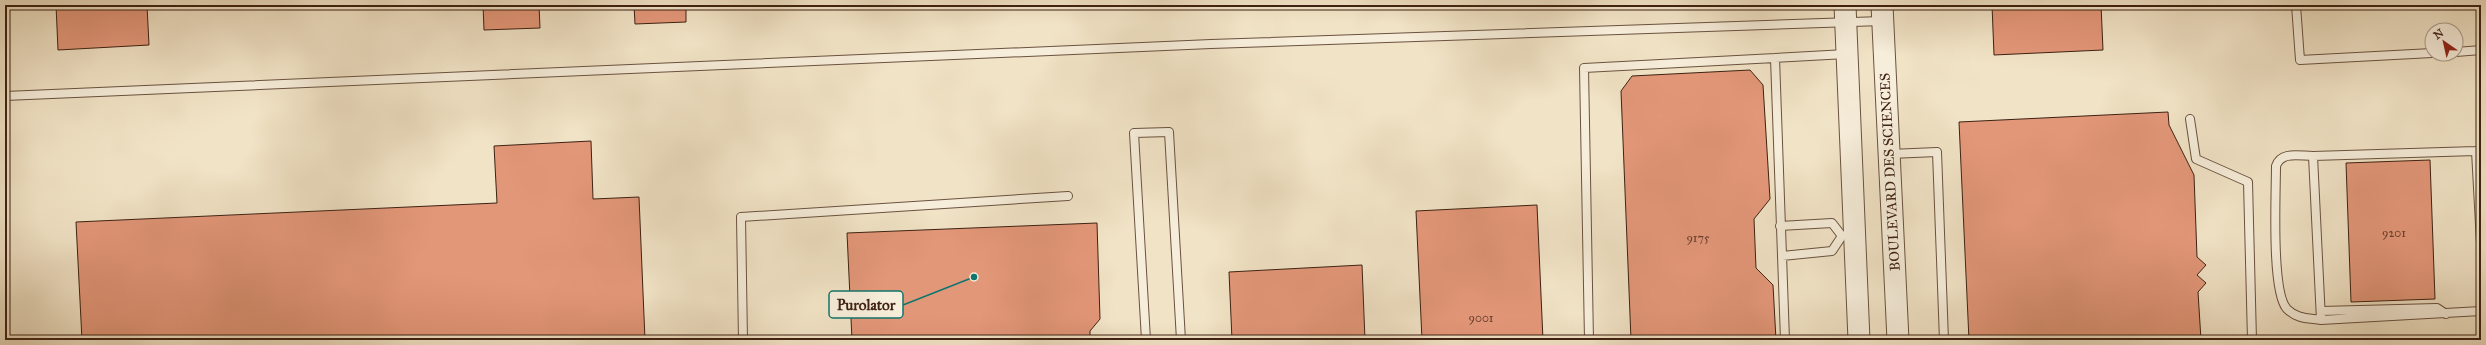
<svg xmlns="http://www.w3.org/2000/svg" width="2486" height="345" viewBox="0 0 2486 345" font-family="'IM FELL Great Primer',serif">
<style>
.building{fill:#e39779;stroke:#3d2112}
.lines{fill:none;stroke-linecap:round;stroke-linejoin:round}
.service-casing{stroke:#6a523f;stroke-width:10}
.tertiary-casing{stroke:#6a523f;stroke-width:23}
.service{stroke:#f6edda;stroke-width:8}
.tertiary{stroke:#f6edda;stroke-width:21}
.labels{text-anchor:middle;dominant-baseline:central;stroke-width:4;stroke-linejoin:round;paint-order:stroke}
.number-label{font-size:12px;fill:#663e2c}
.street-label{font-size:14px;fill:#3d2112;stroke:#f6edda}
.leader{fill:none;stroke:#0f766e;stroke-width:1.5}
.callout-dot{fill:#0f766e;stroke:#f6edda;stroke-width:1.5}
.callout{fill:#f6edda;stroke:#0f766e;stroke-width:1.5}
.callout-label{font-size:15px;text-anchor:middle;font-weight:bold;fill:#3d2112}
</style>
<rect width="100%" height="100%" fill="#f1e3c6"/>
<filter id="stains"><feTurbulence type="fractalNoise" baseFrequency=".005" numOctaves="4"/><feColorMatrix values="0 0 0 0 .2 0 0 0 0 .09 0 0 0 0 .02 0 0 0 .5 -.17"/></filter>
<radialGradient id="worn" r=".72"><stop offset=".6" stop-color="#630" stop-opacity="0"/><stop offset="1" stop-color="#630" stop-opacity=".3"/></radialGradient>
<path class="building" d="M56 5H147L149 45 58 50Z
M483 5H539L540 28 484 30Z
M634 5H686V22L635 24Z
M1992 5H2101L2103 50 1994 55Z
M1750 70 1763 85 1770 199 1754 219 1756 268 1773 285 1776 340H1631L1621 91 1632 76Z
M2168 112 2169 125 2194 175 2197 257 2206 265 2197 275 2206 283 2198 292 2201 340H1969L1959 122Z
M591 141 593 199 639 197 645 340H82L76 222 497 203 494 146Z
M2430 160 2435 299 2351 302 2346 163Z
M1537 205 1543 340H1422L1416 211Z
M1097 223 1100 319 1090 331V340H852L847 233Z
M1362 265 1365 340H1232L1229 272Z"/>
<g class="lines">
<defs>
<path id="service" d="M2296 5 2300 60 2432 53
M2456 52 2481 50
M5 96 1211 44 1882 21
M2190 119 2196 159 2248 182 2252 340
M2480 150 2476 151 2481 243
M2476 151 2313 156 2321 320 2481 311
M1890 154 1937 152 1944 340
M2313 156C2299 156 2281 151 2276 166 2276 193 2271 292 2287 309 2297 319 2308 318 2321 320
M1780 226 1832 223 1842 236
M1782 256 1832 251 1842 236
M2321 311 2437 308 2446 314
M743 340 741 217 1068 196
M1146 340 1134 133 1169 132 1181 340
M1589 340 1584 68 1775 58
M1785 340 1775 58 1846 54"/>
<path id="tertiary" d="M1845 5 1859 340
M1882 5 1898 340"/>
</defs>
<use href="#service" class="service-casing"/>
<use href="#tertiary" class="tertiary-casing"/>
<use href="#service" class="service"/>
<use href="#tertiary" class="tertiary"/>
</g>
<g class="labels">
<g class="number-label">
<text x="2394" y="233">9201</text>
<text x="1698" y="238">9175</text>
<text x="1481" y="318">9001</text>
</g>
<g class="street-label">
<text transform="translate(1890 172) rotate(-93)">BOULEVARD DES SCIENCES</text>
</g>
</g>
<path class="leader" d="M974 277L903 305"/>
<circle class="callout-dot" cx="974" cy="277" r="4"/>
<rect class="callout" x="829" y="291" width="74" height="27" rx="4"/>
<g class="callout-label">
<text x="866" y="310">Purolator</text>
</g>
<rect width="2486" height="345" fill="none" stroke="#f1e3c6" stroke-width="20"/>
<rect x="6" y="6" width="2474" height="333" fill="none" stroke="#3d2112" stroke-width="2"/>
<rect x="10" y="10" width="2466" height="325" fill="none" stroke="#3d2112"/>
<g transform="translate(2444 42) rotate(326)"><circle r="19" fill="#f6edda" stroke="#ac9b8a"/>
<path d="M0-3L7 15L0 10L-7 15Z" fill="#8f2418"/>
<text y="-6" font-size="11" font-weight="bold" text-anchor="middle" fill="#3d2112">N</text>
</g>
<rect width="100%" height="100%" filter="url(#stains)"/>
<rect width="100%" height="100%" fill="url(#worn)"/>
</svg>
